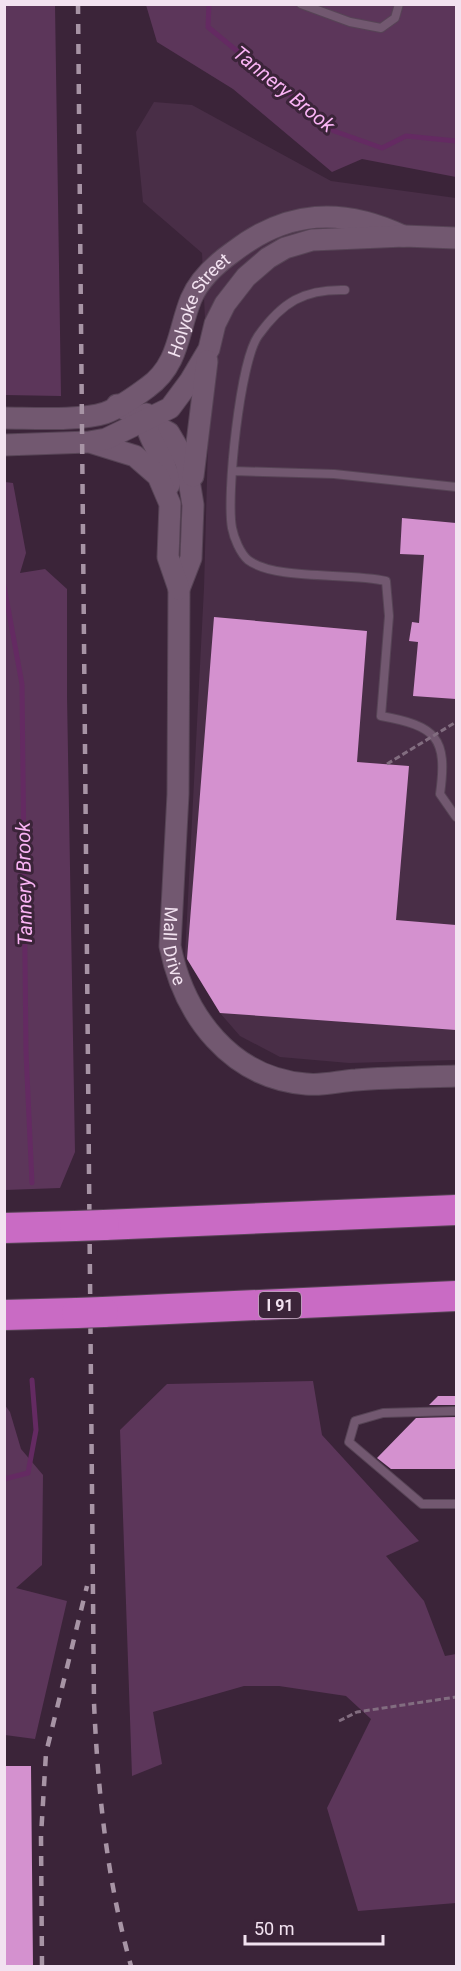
<svg xmlns="http://www.w3.org/2000/svg" width="461" height="1971" viewBox="0 0 461 1971" font-family="Roboto,sans-serif">
<style>
.built{fill:#492e47}
.green{fill:#5c365a}
.lines{fill:none;stroke-linecap:round;stroke-linejoin:round}
.stream{stroke:#642a62;stroke-width:5}
.building{fill:#d491cf}
.service-casing{stroke:#574456;stroke-width:10}
.tertiary-casing{stroke:#574456;stroke-width:23}
.motorway-casing{stroke:#574456;stroke-width:32}
.path{stroke:#826d80;stroke-width:3;stroke-dasharray:6 3;stroke-linecap:butt}
.service{stroke:#725870;stroke-width:8}
.tertiary{stroke:#725870;stroke-width:21}
.motorway{stroke:#c96bc4;stroke-width:30}
.rail{stroke:#a794a5;stroke-width:4.5;stroke-dasharray:10 10;stroke-linecap:butt}
.motorway-bridge-casing{stroke:#574456;stroke-width:32;stroke-linecap:butt}
.path-bridge{stroke:#826d80;stroke-width:3;stroke-dasharray:6 3;stroke-linecap:butt}
.motorway-bridge{stroke:#c96bc4;stroke-width:30}
.labels{text-anchor:middle;dominant-baseline:central;stroke-width:6;stroke-linejoin:round;paint-order:stroke}
.shield{fill:#3b2439;stroke:#bba9b9;stroke-width:1.5}
.shield-label{font-size:16px;font-weight:bold;fill:#f2e2f0}
.street-label{font-size:18px;fill:#f2e2f0;stroke:#3b2439}
.water-label{font-size:20px;font-style:italic;fill:#fab4f5;stroke:#3b2439}
</style>
<rect width="100%" height="100%" fill="#3b2439"/>
<path class="built" d="M154 102 192 105 331 181 456 198V1060L349 1063 280 1057 240 1036 220 1013 185 956 204 588 209 408 202 253 143 202 136 132Z"/>
<path class="green" d="M5 4 55 5 61 396 5 395Z
M146 5H456V177L362 159 332 172 233 89 157 42Z
M5 482 13 483 26 553 20 573 45 569 67 589V696L75 1152 60 1188 5 1190Z
M313 1381 322 1435 419 1541 386 1556 424 1601 445 1656 456 1654V1903L358 1911 327 1808 371 1719 346 1696 279 1686H244L153 1712 162 1764 132 1776 120 1430 167 1384Z
M4 1404 10 1412 21 1449 43 1475 42 1565 16 1588 67 1601 35 1739 5 1735Z"/>
<g class="lines">
<path class="stream" d="M209 4 208 27 334 131 382 148 406 136 456 141
M4 586 22 684 26 1052 32 1183
M4 1479 28 1473 36 1430 32 1380"/>
</g>
<path class="building" d="M402 518 456 523V699L413 696 418 642 409 641 412 622 419 623 424 555 400 554Z
M214 617 367 631 357 762 409 766 396 920 456 925V1030L220 1013 187 959Z
M438 1396H456V1405H429Z
M456 1417V1469H391L377 1458 416 1418Z
M4 1766H31L33 1966H4Z"/>
<g class="lines">
<defs>
<path id="service" d="M301 4 350 22 381 28 395 18 399 4
M345 290C304 289 282 302 258 336 240 362 226 495 232 528 234 538 240 553 248 560 276 581 350 572 386 581L389 616 381 716C436 726 448 737 440 794L456 817
M233 471 334 474 456 487
M456 1411 383 1413 355 1421 349 1442 422 1504H456"/>
<g id="tertiary">
<path id="s1" d="M117 405 169 433 186 462 193 505 191 558 179 589 178 794 170 946C184 1016 231 1078 306 1084 323 1086 339 1081 356 1080 389 1077 423 1077 456 1076"/>
<path d="M146 414C144 440 169 459 169 485"/>
<path id="s2" d="M4 418C31 418 81 421 105 413 119 408 136 396 148 387 179 365 178 331 191 299 199 280 216 264 233 252 287 210 342 207 403 236"/>
<path d="M93 443 135 456 158 476 170 504 168 557 179 589"/>
<path d="M4 445 89 442 106 439 170 408 190 381 209 349 215 324 225 304 246 277 268 258 285 248 312 240 404 236 456 238"/>
<path d="M193 476 207 361"/>
</g>
<path id="motorway" d="M104 1225 456 1210
M4 1228 75 1226
M103 1312 456 1296
M4 1315 77 1313"/>
</defs>
<use href="#service" class="service-casing"/>
<use href="#tertiary" class="tertiary-casing"/>
<use href="#motorway" class="motorway-casing"/>
<path class="path" d="M339 1721 357 1712 456 1697"/>
<use href="#service" class="service"/>
<use href="#tertiary" class="tertiary"/>
<use href="#motorway" class="motorway"/>
<path class="rail" d="M78 4 94 1703C98 1793 107 1880 131 1966
M42 1966 41 1836 46 1753 87 1586"/>
<defs>
<path id="motorway-bridge" d="M75 1226 104 1225
M77 1313 103 1312"/>
</defs>
<use href="#motorway-bridge" class="motorway-bridge-casing"/>
<path class="path-bridge" d="M387 764 456 722"/>
<use href="#motorway-bridge" class="motorway-bridge"/>
</g>
<g class="labels">
<rect class="shield" x="259" y="1292" width="42" height="26" rx="4.5"/>
<g class="shield-label">
<text x="280" y="1305">I 91</text>
</g>
<g class="street-label">
<text stroke="none"><textPath href="#s2" startOffset="250">Holyoke Street</textPath></text>
<text stroke="none"><textPath href="#s1" startOffset="580">Mall Drive</textPath></text>
</g>
<g class="water-label">
<text transform="translate(284 89) rotate(39)">Tannery Brook</text>
<text transform="translate(24 884) rotate(-91)">Tannery Brook</text>
</g>
</g>
<rect width="461" height="1971" fill="none" stroke="#f2e2f0" stroke-width="12"/>
<path d="M245 1935v9h138v-9" fill="none" stroke="#f2e2f0" stroke-width="3"/>
<text x="254" y="1935" font-size="18" fill="#f2e2f0" stroke="#3b2439" stroke-width="4.5" paint-order="stroke">50 m</text>
</svg>
